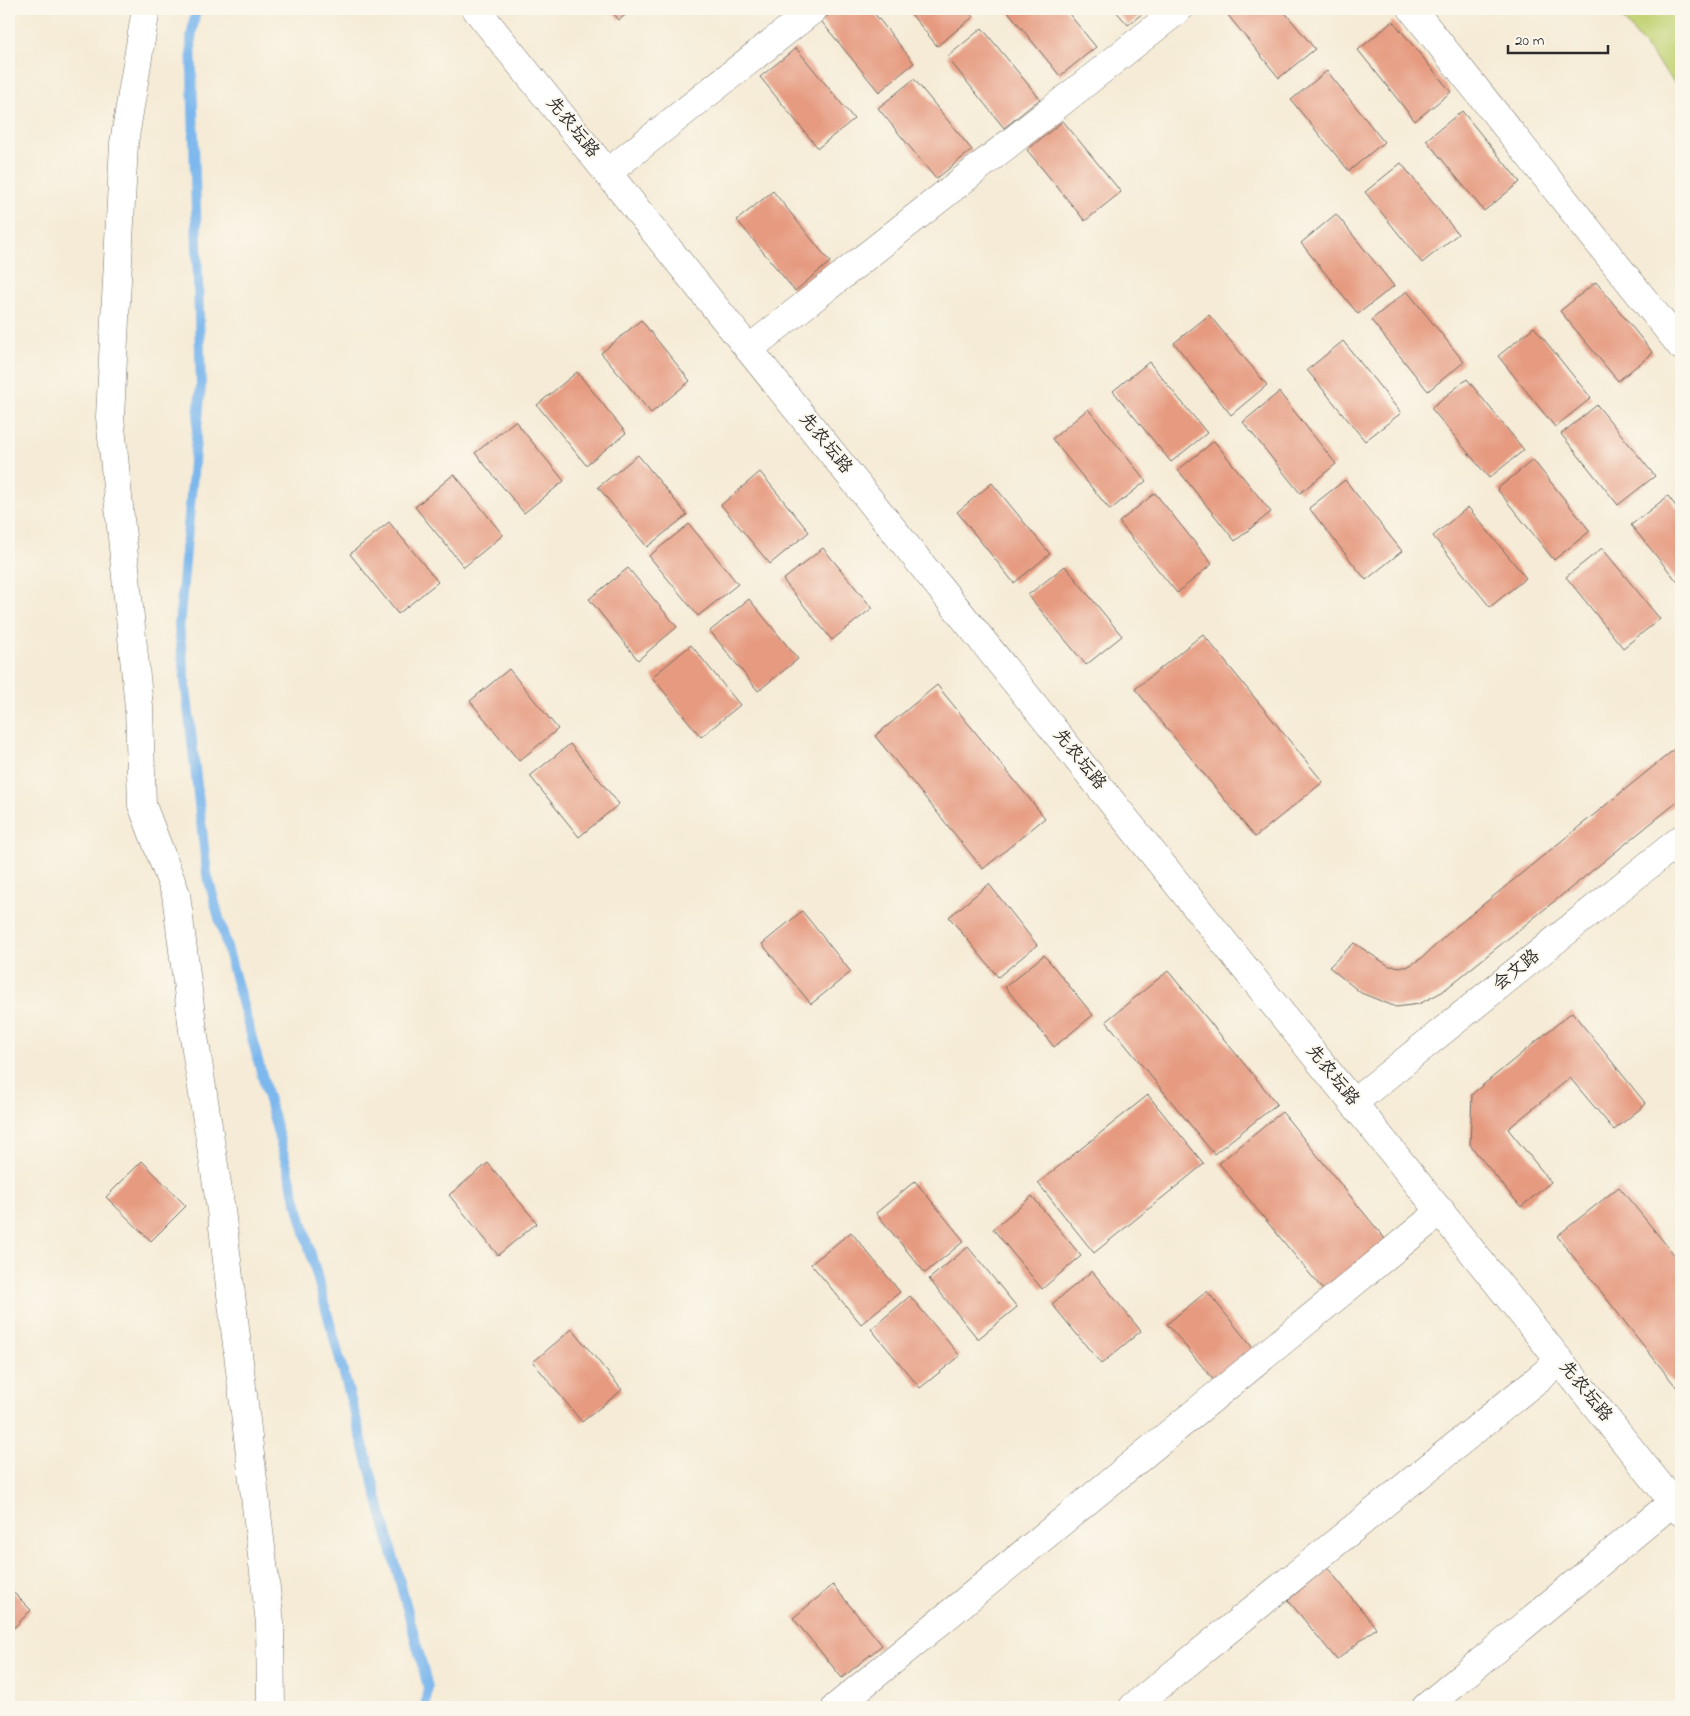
<svg xmlns="http://www.w3.org/2000/svg" width="1690" height="1716" viewBox="0 0 1690 1716" font-family="'Indie Flower','LXGW WenKai TC',sans-serif">
<style>
.green{fill:#c3d376;stroke:#777f50}
.lines{fill:none;stroke-linecap:round;stroke-linejoin:round}
.stream{stroke:#7cb7ed;stroke-width:10}
.building{fill:#e69b81}
.street-casing{stroke:#726e67;stroke-width:29}
.secondary-casing{stroke:#726e67;stroke-width:29}
.street{stroke:#fff;stroke-width:28}
.secondary{stroke:#fff;stroke-width:28}
.labels{text-anchor:middle;dominant-baseline:central;stroke-width:4;stroke-linejoin:round;paint-order:stroke}
.street-label{font-size:18px;fill:#2b2b2b;stroke:#fbf7ec}
</style>
<rect width="100%" height="100%" fill="#fbf7ec"/>
<filter id="ink" filterUnits="userSpaceOnUse"><feTurbulence type="fractalNoise" baseFrequency=".02" numOctaves="2"/><feDisplacementMap in="SourceGraphic" scale="10" xChannelSelector="R" yChannelSelector="G"/><feConvolveMatrix kernelMatrix="1 2 1 2 8 2 1 2 1" color-interpolation-filters="sRGB"/></filter>
<filter id="wash" filterUnits="userSpaceOnUse"><feTurbulence type="fractalNoise" baseFrequency=".0096" numOctaves="4" result="noise"/><feDisplacementMap in="SourceGraphic" scale="20" xChannelSelector="R" yChannelSelector="G"/><feGaussianBlur stdDeviation="1.12" result="paint"/><feColorMatrix in="noise" values="0 0 0 0 0 0 0 0 0 0 0 0 0 0 0 0 0 1.4 0 .05"/><feComposite in="paint" operator="in"/></filter>
<g filter="url(#wash)">
<rect width="100%" height="100%" fill="#f5ebd6"/>
<path class="green" d="M1615 9H1681V91Z"/>
<g class="lines">
<path class="stream" d="M196 9 191 38 201 385 179 627 207 874 372 1477 428 1687 425 1707"/>
</g>
<g id="blocks">
<path class="building" d="M610 9H633L619 20Z
M836 9H871L914 63 879 92 821 21Z
M907 9H966L973 17 937 46Z
M1006 9H1065L1096 47 1060 76Z
M1114 9H1148L1128 25Z
M1223 9H1282L1315 49 1279 78Z
M1393 21 1451 92 1415 121 1358 50Z
M982 28 1040 99 1004 128 947 57Z
M796 48 854 119 818 148 760 77Z
M1327 71 1384 142 1349 171 1291 100Z
M914 79 972 150 936 179 878 108Z
M1462 111 1520 182 1484 211 1426 140Z
M1063 121 1121 192 1085 221 1027 150Z
M1401 163 1458 234 1422 263 1365 192Z
M773 191 830 262 795 291 737 220Z
M1336 214 1394 286 1358 314 1301 243Z
M1596 282 1653 353 1618 381 1560 311Z
M1407 291 1464 362 1428 391 1371 320Z
M1209 315 1267 385 1231 415 1174 343Z
M641 320 690 381 651 413 601 353Z
M1534 327 1591 398 1555 427 1498 356Z
M1343 341 1401 413 1365 441 1307 370Z
M1149 362 1207 433 1171 462 1113 391Z
M577 372 626 433 586 465 537 405Z
M1467 379 1524 450 1489 478 1431 408Z
M1279 392 1336 464 1300 493 1243 422Z
M1597 405 1655 476 1618 505 1561 434Z
M1088 409 1146 481 1110 510 1052 439Z
M515 421 564 481 524 513 475 453Z
M1214 441 1271 512 1235 541 1178 470Z
M638 455 687 515 647 547 598 487Z
M1533 460 1590 531 1554 560 1497 489Z
M760 472 809 532 770 564 721 505Z
M454 474 503 535 464 567 415 507Z
M1345 480 1402 551 1366 580 1309 508Z
M992 483 1050 554 1014 583 957 512Z
M1155 493 1212 564 1177 593 1119 522Z
M1668 496 1681 513V586L1631 525Z
M1468 507 1526 578 1490 607 1433 536Z
M389 522 438 582 398 614 350 554Z
M689 524 738 584 698 616 649 556Z
M823 548 872 608 832 640 783 580Z
M1602 548 1660 619 1623 648 1566 577Z
M1065 566 1122 636 1086 665 1028 595Z
M628 568 677 627 638 660 589 599Z
M749 599 798 659 758 691 710 631Z
M1203 634 1323 782 1255 837 1135 689Z
M691 645 740 705 701 737 652 677Z
M509 669 558 729 519 761 470 701Z
M937 685 1045 818 983 869 875 736Z
M570 744 619 804 579 837 530 776Z
M1681 744V799L1442 992 1419 1004 1396 1007 1361 993 1329 967 1354 943 1389 966 1407 967 1422 958 1453 929Z
M989 884 1037 945 998 977 949 917Z
M802 911 851 972 811 1004 762 944Z
M1044 955 1093 1015 1054 1047 1005 987Z
M1168 971 1277 1104 1214 1154 1106 1021Z
M1572 1012 1646 1104 1614 1130 1570 1078 1508 1129 1551 1182 1521 1207 1470 1145 1472 1094Z
M1148 1095 1204 1164 1094 1253 1038 1183Z
M1282 1112 1390 1245 1328 1296 1219 1163Z
M142 1161 186 1206 151 1241 106 1197Z
M488 1163 537 1223 498 1255 449 1195Z
M915 1181 964 1241 925 1273 876 1213Z
M1619 1187 1681 1263V1393L1557 1236Z
M1032 1196 1081 1256 1042 1289 993 1229Z
M851 1232 900 1292 861 1324 811 1264Z
M968 1247 1017 1307 978 1339 929 1279Z
M1092 1271 1141 1331 1101 1364 1052 1304Z
M1207 1291 1256 1352 1216 1383 1167 1324Z
M910 1296 960 1356 920 1388 871 1329Z
M572 1329 622 1390 582 1422 533 1362Z
M1327 1567 1376 1628 1337 1660 1288 1600Z
M833 1585 882 1645 842 1678 793 1618Z
M9 1588 31 1610 9 1633Z"/>
</g>
</g>
<g filter="url(#ink)">
<use href="#blocks" fill-opacity="0" stroke="#726e67" stroke-width="1"/>
<g class="lines">
<defs>
<path id="street" d="M146 9 124 143 110 417 139 707 142 805 176 894 193 1030 221 1210 270 1623 271 1707
M1412 9 1681 346
M607 173 814 9
M749 349 1179 9
M836 1707 1441 1211
M1133 1707 1560 1361
M1426 1707 1673 1502"/>
<path id="secondary" d="M476 9 1681 1512
M1353 1103 1681 839"/>
</defs>
<use href="#street" class="street-casing"/>
<use href="#secondary" class="secondary-casing"/>
<use href="#street" class="street"/>
<use href="#secondary" class="secondary"/>
</g>
</g>
<g class="labels">
<g class="street-label">
<text transform="translate(572 128) rotate(51)">先农坛路</text>
<text transform="translate(825 444) rotate(51)">先农坛路</text>
<text transform="translate(1079 760) rotate(51)">先农坛路</text>
<text transform="translate(1517 971) rotate(-39)">会文路</text>
<text transform="translate(1332 1076) rotate(51)">先农坛路</text>
<text transform="translate(1585 1392) rotate(51)">先农坛路</text>
</g>
</g>
<rect width="1690" height="1716" fill="none" stroke="#fbf7ec" stroke-width="30"/>
<path d="M1508 45v8h100v-8" fill="none" stroke="#2b2b2b" stroke-width="2.5"/>
<text x="1515" y="45" font-size="15" fill="#2b2b2b" stroke="#fbf7ec" stroke-width="4" paint-order="stroke">20 m</text>
</svg>
